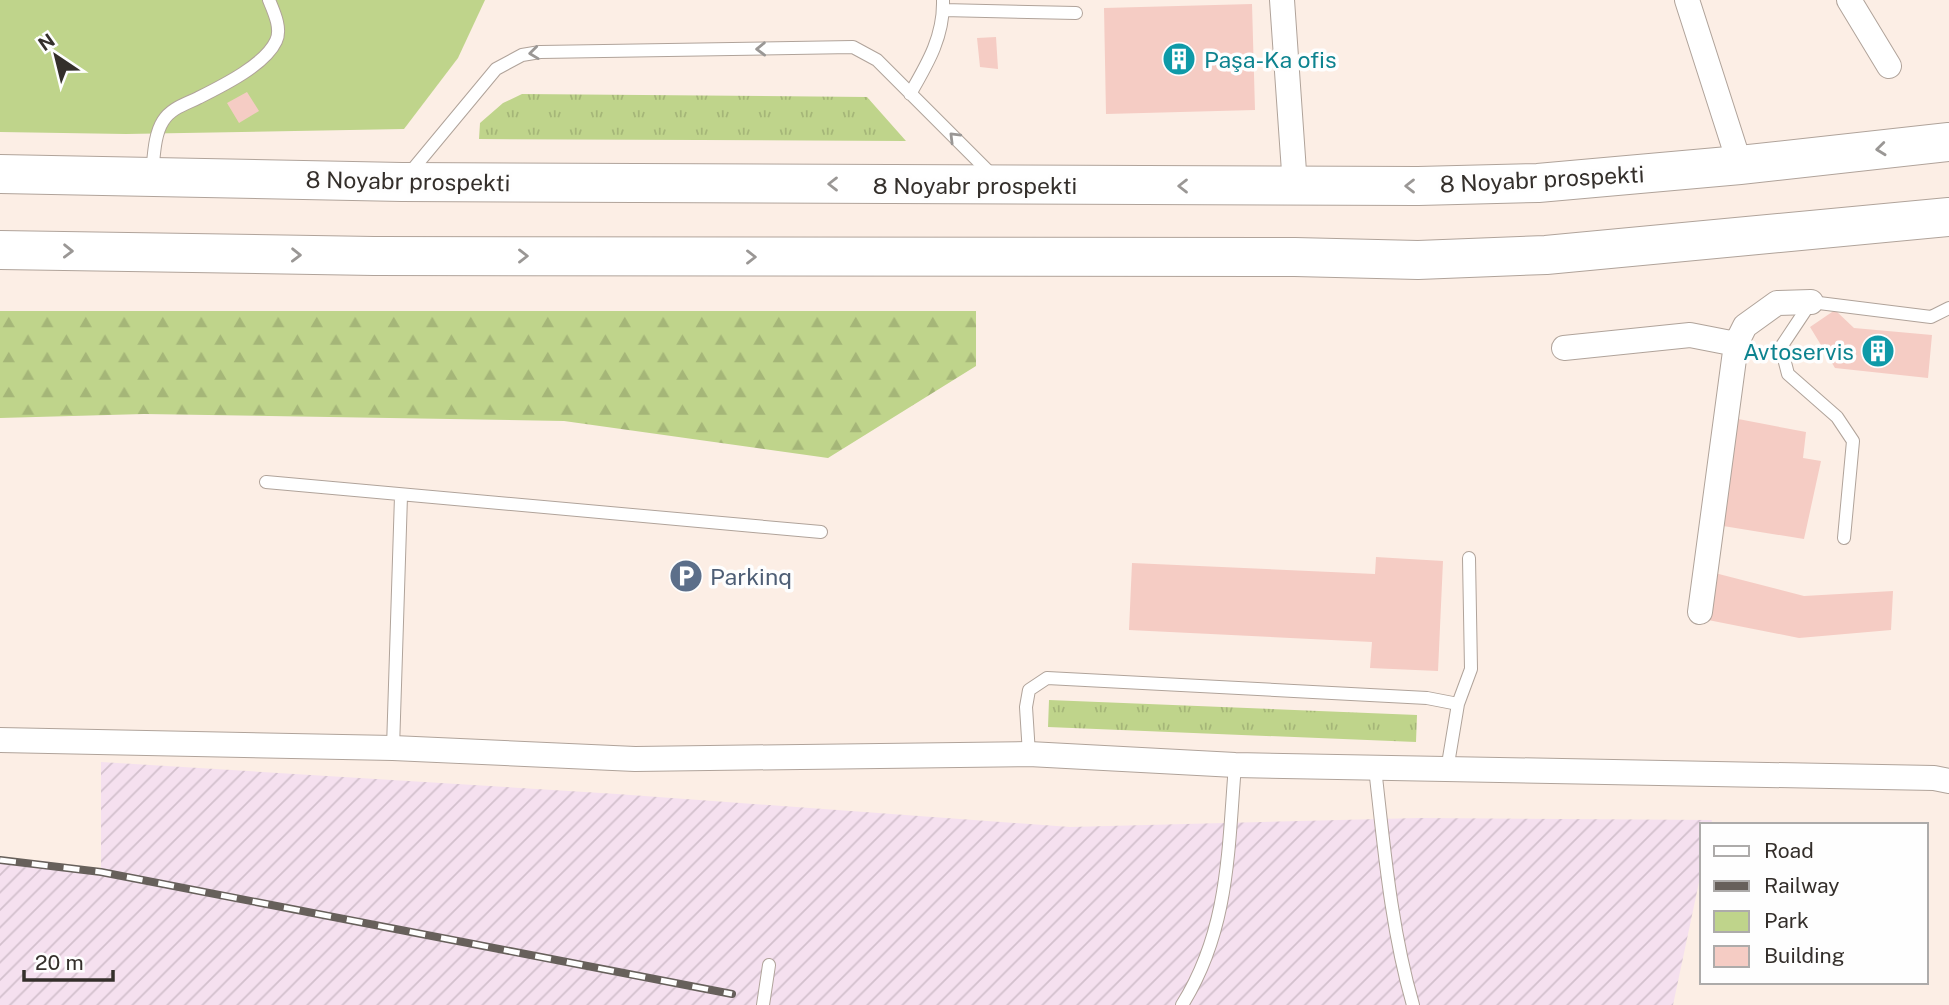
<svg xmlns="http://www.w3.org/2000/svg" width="1949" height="1005" viewBox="0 0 1949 1005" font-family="'Public Sans',sans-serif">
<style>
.industrial{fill:url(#industrial-furrows)}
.grass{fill:url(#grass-tufts)}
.forest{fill:url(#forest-firs)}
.green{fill:#bfd48b}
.building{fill:#f5ccc4}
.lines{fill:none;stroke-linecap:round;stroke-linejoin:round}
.lane-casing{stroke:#b0a39a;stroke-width:14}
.street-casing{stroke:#b0a39a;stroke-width:26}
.highway-casing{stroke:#b0a39a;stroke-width:40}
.lane{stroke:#fff;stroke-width:12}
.street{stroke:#fff;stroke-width:24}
.highway{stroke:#fff;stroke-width:38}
.rail-casing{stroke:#67605b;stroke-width:8}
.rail{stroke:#fefefe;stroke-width:5;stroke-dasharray:16;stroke-linecap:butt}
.oneway{stroke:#9a9795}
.labels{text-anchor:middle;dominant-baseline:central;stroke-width:7;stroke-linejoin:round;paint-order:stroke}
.culture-label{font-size:23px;fill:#0d838f;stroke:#fefefe;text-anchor:start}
.street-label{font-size:23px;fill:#342f2b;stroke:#fefefe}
.service-label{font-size:23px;fill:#4e5e75;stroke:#fefefe;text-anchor:start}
</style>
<defs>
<pattern id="industrial-furrows" width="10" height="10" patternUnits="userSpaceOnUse" patternTransform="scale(1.75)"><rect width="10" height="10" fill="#f5e0ef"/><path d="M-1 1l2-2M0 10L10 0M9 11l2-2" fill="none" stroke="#d3c0cd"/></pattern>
<pattern id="grass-tufts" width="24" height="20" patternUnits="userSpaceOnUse" patternTransform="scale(1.75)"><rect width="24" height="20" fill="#bfd48b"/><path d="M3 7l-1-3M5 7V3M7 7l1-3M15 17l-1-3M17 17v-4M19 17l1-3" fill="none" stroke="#a5b678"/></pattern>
<pattern id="forest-firs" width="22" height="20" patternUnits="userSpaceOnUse" patternTransform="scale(1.75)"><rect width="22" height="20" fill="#bfd48b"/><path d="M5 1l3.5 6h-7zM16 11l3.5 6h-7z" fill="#a5b678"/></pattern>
</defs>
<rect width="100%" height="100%" fill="#fceee5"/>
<path class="industrial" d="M101 762 617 794 1070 827 1419 818 1712 820 1711 825H1702V868L1673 1005H0V863L101 871Z"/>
<path class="grass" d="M522 94 867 97 906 141 479 139 480 123 503 103Z
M1049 700 1417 715 1416 742 1048 727Z"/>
<path class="forest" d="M0 311H976V366L828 458 564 421 144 414 0 418Z"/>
<path class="green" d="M0 0H485L458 58 404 129 126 134 0 132Z"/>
<path class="building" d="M1252 4 1255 110 1106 114 1104 8Z
M996 37 998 69 980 67 977 38Z
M247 92 259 111 239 123 227 103Z
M1835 310 1854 328 1932 335 1928 378 1835 368 1810 327Z
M1733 418 1806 432 1803 458 1821 461 1804 539 1717 525Z
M1376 557 1443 561 1438 671 1370 668 1372 642 1129 630 1132 563 1375 574Z
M1711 572 1804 596 1893 591 1891 630 1799 638 1703 619Z"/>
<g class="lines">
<defs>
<path id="lane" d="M943 10 1076 13
M910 94C928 63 944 36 943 0
M152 173C154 157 154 135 163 121 171 108 186 104 198 98 222 86 265 65 276 41 282 29 274 12 269 0
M408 175 496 69 522 55 540 52 853 47 877 60 992 175
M266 482 821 532
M1844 538 1853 441 1837 417 1788 374 1781 347 1811 302 1931 317 1949 308
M1458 704 1471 669 1469 558
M393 748 401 496
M1029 754 1026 707 1029 690 1047 678 1427 698 1458 704 1447 770
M1375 768C1384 847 1391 929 1413 1005
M763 1005 769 965
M1182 1005C1229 930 1228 851 1235 765"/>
<path id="street" d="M1282 0 1295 186
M1687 0 1740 165
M1849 0 1889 66
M1564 348 1690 335 1736 344
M1700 612 1736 344 1745 326 1777 303 1811 302
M0 740 393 748 635 759 1029 754 1235 765 1934 778 1949 781"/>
<path id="highway" d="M0 174 402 182 1418 186 1538 183 1740 165 1949 142
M0 250 374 256 1295 257 1418 260 1546 255 1949 217"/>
</defs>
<use href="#lane" class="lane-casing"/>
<use href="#street" class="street-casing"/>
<use href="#highway" class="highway-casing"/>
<use href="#lane" class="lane"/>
<use href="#street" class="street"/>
<use href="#highway" class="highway"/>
<defs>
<path id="rail" d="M0 860 101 872 732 994"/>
</defs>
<use href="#rail" class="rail-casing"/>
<use href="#rail" class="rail"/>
</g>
<defs><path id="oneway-chevron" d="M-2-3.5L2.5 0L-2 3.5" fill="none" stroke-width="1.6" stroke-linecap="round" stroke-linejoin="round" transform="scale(1.75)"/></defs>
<g class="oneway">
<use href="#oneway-chevron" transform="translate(761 49) rotate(179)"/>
<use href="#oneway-chevron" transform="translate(534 53) rotate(173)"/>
<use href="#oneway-chevron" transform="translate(954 137) rotate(-135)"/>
<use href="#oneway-chevron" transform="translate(1881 149) rotate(174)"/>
<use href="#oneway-chevron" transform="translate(833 184) rotate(-180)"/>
<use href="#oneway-chevron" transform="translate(1183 186) rotate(180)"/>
<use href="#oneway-chevron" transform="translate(1410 186) rotate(180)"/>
<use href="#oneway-chevron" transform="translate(68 251) rotate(1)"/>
<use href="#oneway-chevron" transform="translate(296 255) rotate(1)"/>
<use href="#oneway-chevron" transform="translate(523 256)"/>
<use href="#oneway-chevron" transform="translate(751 257)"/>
</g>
<defs>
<symbol id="building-disc" viewBox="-11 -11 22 22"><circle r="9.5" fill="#0f9aa8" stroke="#fefefe"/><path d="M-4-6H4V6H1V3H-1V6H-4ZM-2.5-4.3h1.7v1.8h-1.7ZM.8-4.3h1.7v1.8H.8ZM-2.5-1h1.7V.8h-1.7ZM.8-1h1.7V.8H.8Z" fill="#fff"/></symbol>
<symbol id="parking-disc" viewBox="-11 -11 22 22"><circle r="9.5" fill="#5c6f8a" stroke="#fefefe"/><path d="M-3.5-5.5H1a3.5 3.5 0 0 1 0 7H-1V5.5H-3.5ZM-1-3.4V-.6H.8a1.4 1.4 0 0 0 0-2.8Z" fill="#fff"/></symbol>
</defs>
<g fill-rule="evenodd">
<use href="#building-disc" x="1160" y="40" width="38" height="38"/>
<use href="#building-disc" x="1859" y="332" width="38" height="38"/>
<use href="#parking-disc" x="667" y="557" width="38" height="38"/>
</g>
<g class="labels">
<g class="culture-label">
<text x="1204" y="59">Paşa-Ka ofis</text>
<text x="1854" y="351" text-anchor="end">Avtoservis</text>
</g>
<g class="street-label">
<text transform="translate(1542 179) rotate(-3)">8 Noyabr prospekti</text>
<text transform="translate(408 181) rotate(1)">8 Noyabr prospekti</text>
<text x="975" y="185">8 Noyabr prospekti</text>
</g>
<g class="service-label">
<text x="710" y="576">Parkinq</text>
</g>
</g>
<rect x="1700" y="823" width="228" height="161" fill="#fefefe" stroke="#adabaa" stroke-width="2"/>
<rect x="1714" y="846" width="35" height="10" fill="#ffffff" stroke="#adabaa" stroke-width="2"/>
<text x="1764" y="858" font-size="21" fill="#342f2b">Road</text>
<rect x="1714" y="881" width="35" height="10" fill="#67605b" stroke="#adabaa" stroke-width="2"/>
<text x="1764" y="893" font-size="21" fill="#342f2b">Railway</text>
<rect x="1714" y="911" width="35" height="21" fill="#bfd48b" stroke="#adabaa" stroke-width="2"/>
<text x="1764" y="928" font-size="21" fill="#342f2b">Park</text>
<rect x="1714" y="946" width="35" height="21" fill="#f5ccc4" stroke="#adabaa" stroke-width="2"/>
<text x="1764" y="963" font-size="21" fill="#342f2b">Building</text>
<g transform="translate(56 56) rotate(325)" stroke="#fefefe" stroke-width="5" paint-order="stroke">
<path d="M0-5L12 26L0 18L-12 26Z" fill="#342f2b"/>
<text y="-10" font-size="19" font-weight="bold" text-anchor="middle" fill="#342f2b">N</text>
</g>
<path d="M24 970v10h89v-10" fill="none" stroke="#342f2b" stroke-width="3.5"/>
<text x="35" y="970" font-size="21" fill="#342f2b" stroke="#fefefe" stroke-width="5" paint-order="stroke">20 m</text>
</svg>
